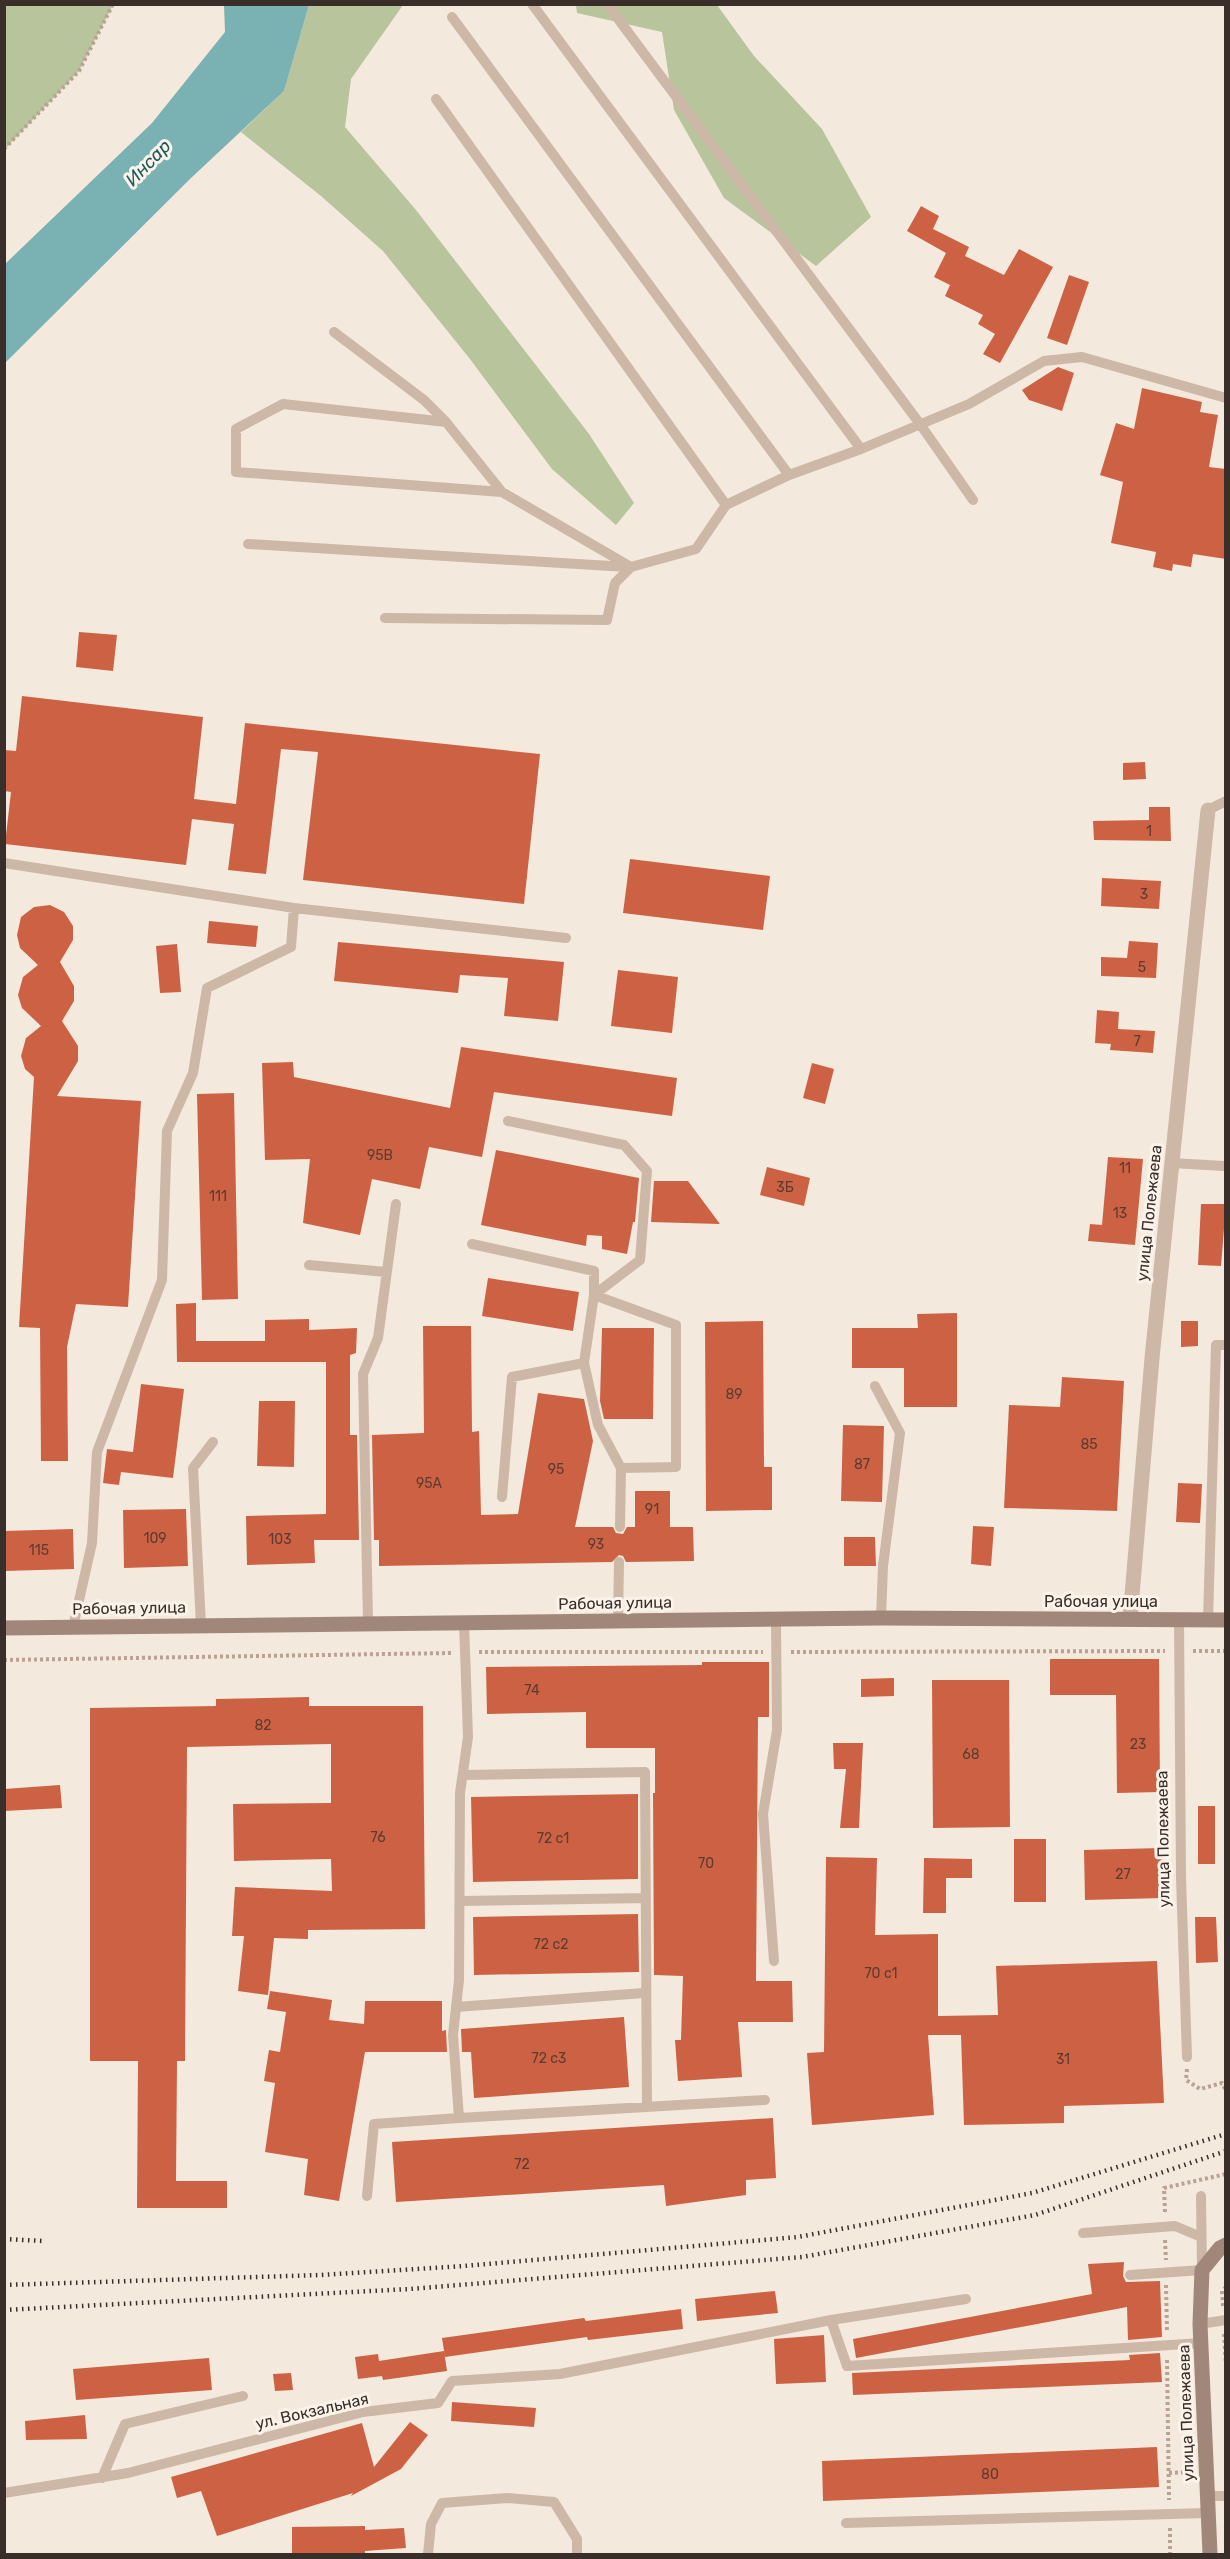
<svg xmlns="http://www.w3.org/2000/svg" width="1230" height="2559" viewBox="0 0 1230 2559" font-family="Rubik,sans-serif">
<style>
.green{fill:#b7c49c}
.water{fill:#7ab1b2}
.building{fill:#cc6243}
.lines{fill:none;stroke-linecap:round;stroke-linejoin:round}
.path{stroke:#b9a292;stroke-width:4;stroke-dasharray:3 3;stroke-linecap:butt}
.lane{stroke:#cdb8a8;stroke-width:10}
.street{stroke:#cdb8a8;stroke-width:15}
.secondary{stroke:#a18779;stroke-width:15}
.rail{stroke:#392e29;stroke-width:4.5;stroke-dasharray:1.5 4.5;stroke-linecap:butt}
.labels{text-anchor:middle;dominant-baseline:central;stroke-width:6;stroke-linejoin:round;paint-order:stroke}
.number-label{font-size:14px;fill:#5e3b30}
.street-label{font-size:16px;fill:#392e29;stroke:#fbf3ea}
.water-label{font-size:18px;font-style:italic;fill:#1c5a5d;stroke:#fbf3ea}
</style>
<rect width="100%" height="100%" fill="#f4e9dd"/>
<path class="green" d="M5 4 113 5 79 71 5 149Z
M309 5H403L351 79 345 127 416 210 589 434 634 503 616 525 552 469 470 359 383 251 321 196 241 132 284 91Z
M576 5H717L754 56 822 129 871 217 816 266 724 198 674 110 662 32 577 13Z"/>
<path class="water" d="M224 5H309L284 91 191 178 5 363V264L152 123 225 32Z"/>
<path class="building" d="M921 206 939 216 933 229 969 247 965 256 1004 275 1019 249 1053 267 1000 363 983 354 995 334 978 324 983 315 945 296 950 285 934 277 946 253 907 231Z
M1069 275 1089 282 1067 345 1047 338Z
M1058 367 1074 373 1062 411 1029 400 1022 390Z
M1142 388 1202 402 1200 412 1218 415 1209 467 1226 469V559L1193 554 1191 567 1173 564 1172 571 1153 567 1156 552 1111 543 1123 482 1100 475 1116 423 1134 429Z
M79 632 117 635 113 671 76 667Z
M22 696 203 717 194 799 236 804 245 723 540 754 524 904 303 880 318 752 281 749 266 874 228 870 234 824 192 819 186 865 5 844 11 792 4 791V750L16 751Z
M1145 762 1146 779 1123 780V763Z
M1149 807H1170L1171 841 1094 840 1093 821 1149 820Z
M630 859 770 876 763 930 623 913Z
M1102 878 1161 881 1159 909 1101 906Z
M50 905 64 912 73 926V940L60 962 74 986V1001L62 1021 78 1046V1061L57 1096 141 1101 128 1307 76 1304 67 1347 68 1461H41L40 1328 19 1327 34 1077 25 1069 21 1056 26 1038 41 1026 22 1008 18 995 23 977 38 965 20 948 17 935 21 917 34 907Z
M209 921 258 926 256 947 207 943Z
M1129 941 1158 943 1156 978 1101 976V957L1127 958Z
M338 942 564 962 558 1021 504 1016 508 978 460 975 458 993 334 981Z
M177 944 181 992 160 993 156 946Z
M618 970 678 977 672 1033 611 1026Z
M1097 1010 1119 1012 1118 1029 1155 1031 1153 1053 1110 1050 1111 1044 1095 1043Z
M461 1047 677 1078 672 1116 494 1092 482 1157 429 1147 420 1189 372 1179 360 1235 303 1223 310 1159 265 1160 262 1063 293 1062 294 1077 450 1108Z
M812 1063 834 1069 825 1104 803 1098Z
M234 1093 238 1299 202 1300 197 1094Z
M496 1150 639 1178 635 1222H633L627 1254 602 1249V1236L587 1235 586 1246 481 1225Z
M1108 1157 1143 1159 1135 1245 1088 1241 1090 1224 1102 1225Z
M767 1167 810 1178 804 1206 760 1195Z
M654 1181H688L720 1224 651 1222Z
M1201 1204H1226L1221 1266 1198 1265Z
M488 1278 579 1292 573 1331 482 1316Z
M196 1303V1341H265V1320L309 1319V1330L357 1328 356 1353 350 1355V1435H357L359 1540H314L315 1563 247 1565 246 1516 326 1514V1362H177L176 1304Z
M957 1313V1407H904V1368H852V1328H918L917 1314Z
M763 1321 764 1467H772V1510L706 1511 705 1322Z
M1181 1321H1198V1346L1181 1347Z
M423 1326H471L472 1432 479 1431 481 1515 518 1514 538 1393 584 1399 593 1441 575 1527H613L616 1533 623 1534 627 1527H635V1491H670V1527H693L694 1561 626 1562 623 1556 619 1555 612 1562 379 1566V1540H374L372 1435 424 1433Z
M602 1328H654L653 1419H604L600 1401Z
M1062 1377 1124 1381 1117 1511 1004 1508 1009 1405 1060 1407Z
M141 1384 184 1389 173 1478 121 1472 119 1485 103 1483 107 1449 133 1452Z
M259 1401H295L294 1467 257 1466Z
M843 1425 884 1426 882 1502 841 1501Z
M1178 1483 1202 1484 1200 1523 1176 1522Z
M186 1509 188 1566 124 1568 123 1510Z
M973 1526 994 1527 991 1566 971 1564Z
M73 1529 74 1569 4 1571V1531Z
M844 1537H875L876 1566H844Z
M1050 1659H1159L1160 1792 1117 1793 1116 1695H1050Z
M702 1662H769V1717H758L756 1981H792L793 2022H738L742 2077 678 2081 675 2040H681L683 1976 654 1975 653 1793H655V1748H586V1712L487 1714 486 1667 702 1665Z
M894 1678V1696L861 1697V1679Z
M932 1680H1009L1010 1827 933 1828Z
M309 1697V1706H423L425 1929 308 1930V1939L274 1938 268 1995 238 1991 244 1936H232L235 1887 332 1891 331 1859 234 1861 233 1804 331 1803V1744L187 1747 185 2061H177L176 2181H227V2208H137L138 2061H90V1708L216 1706V1699Z
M833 1743H863L859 1828H840L846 1769H834Z
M60 1785 62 1808 4 1811V1789Z
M638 1794V1879L473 1882 471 1797Z
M1198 1806H1215V1864H1198Z
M1014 1839H1046V1902H1014Z
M1161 1848 1163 1898 1085 1900 1084 1850Z
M826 1857 877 1858 875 1935 938 1934V2016L998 2015 996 1966 1157 1961 1164 2103 1064 2106V2123L964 2125 961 2035H928L934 2115 812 2125 807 2053 824 2052Z
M924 1858 972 1859V1878H946V1913H923Z
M638 1914 639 1972 474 1975 473 1917Z
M1195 1917H1216L1218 1962 1196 1963Z
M270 1991 332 2000 329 2020 364 2024 365 2001H442V2031L446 2030 447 2052H365L339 2201 304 2195 308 2159 265 2152 275 2083 264 2081 269 2050 280 2052 286 2012 267 2009Z
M624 2017 629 2087 474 2098 471 2052H462L461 2029Z
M773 2118 776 2178 746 2180V2195L666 2206 664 2185 396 2202 392 2142Z
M1124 2262 1123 2276 1126 2282 1160 2281 1162 2337 1128 2340 1127 2307 856 2358 853 2339 1092 2294 1088 2264Z
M775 2291 778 2313 697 2321 695 2299Z
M681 2309 683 2329 588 2340 587 2337 445 2357 442 2338 584 2318 586 2321Z
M824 2335 826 2382 776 2384 774 2339Z
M444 2351 447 2371 383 2380 382 2376 358 2379 355 2357 378 2354 379 2361Z
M1160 2353 1162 2382 853 2395 852 2373 1130 2360 1129 2355Z
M209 2358 212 2390 76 2400 73 2369Z
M291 2373 293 2390 275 2391 273 2374Z
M452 2402 536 2408 534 2427 451 2421Z
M85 2415 87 2439 26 2440 25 2421Z
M410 2422 428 2435 401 2469 351 2496 353 2493 217 2536 201 2491 177 2498 171 2477 362 2423 374 2467Z
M1157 2447 1159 2487 823 2501 822 2461Z
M365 2526V2530L404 2528 406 2548 365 2551V2554H292V2527Z"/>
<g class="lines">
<path class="path" d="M4 149 79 71 113 4
M1193 1651H1226
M479 1652H763
M791 1652 1165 1651
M4 1660 451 1653
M1187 2069 1186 2080 1200 2089 1222 2083 1226 2091
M1165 2212 1164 2188 1226 2174
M1165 2240 1166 2260
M1166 2285 1167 2332
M1223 2306 1222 2291 1226 2287
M1224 2334 1226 2365
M1167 2360 1169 2500
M1169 2473 1189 2472
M1170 2528V2554"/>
<path class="lane" d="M532 4 861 449
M607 4 920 424 973 500
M452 17 789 475
M436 99 726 505
M334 332 424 400 446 422
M502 492 446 422 283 404 236 429V472L502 492 631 567
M248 544 627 567
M385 618 607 620 615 583 631 567 696 549 726 505 789 475 861 449 969 404 1044 361 1082 357 1226 398
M1208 810 1226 801
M4 863 294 908 566 938
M508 1121 624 1145 647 1171 640 1260 594 1295 584 1363 598 1425 621 1468
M1172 1163 1224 1166
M472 1244 594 1271V1295L676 1325V1467L621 1468 620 1527
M309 1265 386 1272
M875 1386 900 1433 883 1566 881 1618
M502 1497 512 1377 584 1363
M1179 1620 1181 1878 1187 2057
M1208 1620 1216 1345H1226
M618 1621 619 1562
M368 1623 363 1374 378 1338 396 1204
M201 1625 193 1468 213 1442
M73 1627 92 1543 97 1452 162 1280 167 1131 193 1073 207 988 291 947 294 908
M463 1775 645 1772 647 2107
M460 1901 646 1898
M774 1961 763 1814 777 1730 776 1619
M456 2007 644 1993
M459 2118 765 2100
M367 2196 374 2124 459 2118 453 2035 459 1980 460 1793 468 1737 464 1622
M1083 2233 1175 2226 1201 2237
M1130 2275 1202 2270 1201 2196
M966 2299 831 2320 847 2366 1201 2343
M1200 2324 1226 2320
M102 2478 125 2424 243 2396
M4 2493 128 2473 363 2412 438 2403 452 2381 560 2374 831 2320
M1208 2496H1226
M846 2523 1208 2513
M428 2554 431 2524 442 2503 507 2498 554 2502 577 2539V2554"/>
<path class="street" d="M1130 1619 1152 1358 1208 810"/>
<path class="secondary" d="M4 1628 881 1618 1226 1620
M1210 2554 1200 2324 1202 2270 1220 2248 1226 2245"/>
<path class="rail" d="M4 2239 43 2241
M4 2285 320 2275 464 2266 798 2237 1032 2193 1226 2134
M4 2310 410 2289 802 2257 1035 2215 1226 2151"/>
</g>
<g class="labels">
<g class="number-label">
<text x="1149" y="831">1</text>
<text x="1144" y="894">3</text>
<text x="1142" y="967">5</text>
<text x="1137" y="1041">7</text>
<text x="380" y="1155">95В</text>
<text x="1125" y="1168">11</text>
<text x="785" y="1187">3Б</text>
<text x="218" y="1196">111</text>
<text x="1120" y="1213">13</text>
<text x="734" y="1394">89</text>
<text x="1089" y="1444">85</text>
<text x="862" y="1464">87</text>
<text x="556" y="1469">95</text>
<text x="429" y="1483">95А</text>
<text x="652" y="1509">91</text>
<text x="155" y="1538">109</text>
<text x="280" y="1539">103</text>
<text x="596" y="1544">93</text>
<text x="39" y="1550">115</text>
<text x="532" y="1690">74</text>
<text x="263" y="1725">82</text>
<text x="1138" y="1744">23</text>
<text x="971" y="1754">68</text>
<text x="378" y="1837">76</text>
<text x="553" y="1838">72 с1</text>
<text x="706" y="1863">70</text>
<text x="1123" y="1874">27</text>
<text x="551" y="1944">72 с2</text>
<text x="881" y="1973">70 с1</text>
<text x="549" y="2058">72 с3</text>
<text x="1063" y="2059">31</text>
<text x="522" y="2164">72</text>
<text x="990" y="2474">80</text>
</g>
<g class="street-label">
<text transform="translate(1149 1213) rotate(-84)">улица Полежаева</text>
<text x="1101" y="1601">Рабочая улица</text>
<text transform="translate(615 1603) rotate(-1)">Рабочая улица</text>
<text transform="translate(129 1608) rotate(-1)">Рабочая улица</text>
<text transform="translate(1163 1839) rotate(-91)">улица Полежаева</text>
<text transform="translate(312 2411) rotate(-13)">ул. Вокзальная</text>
<text transform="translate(1186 2413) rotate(-92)">улица Полежаева</text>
</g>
<g class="water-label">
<text transform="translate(148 163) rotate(-46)">Инсар</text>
</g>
</g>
<rect width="1230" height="2559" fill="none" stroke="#392e29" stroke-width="12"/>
</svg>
